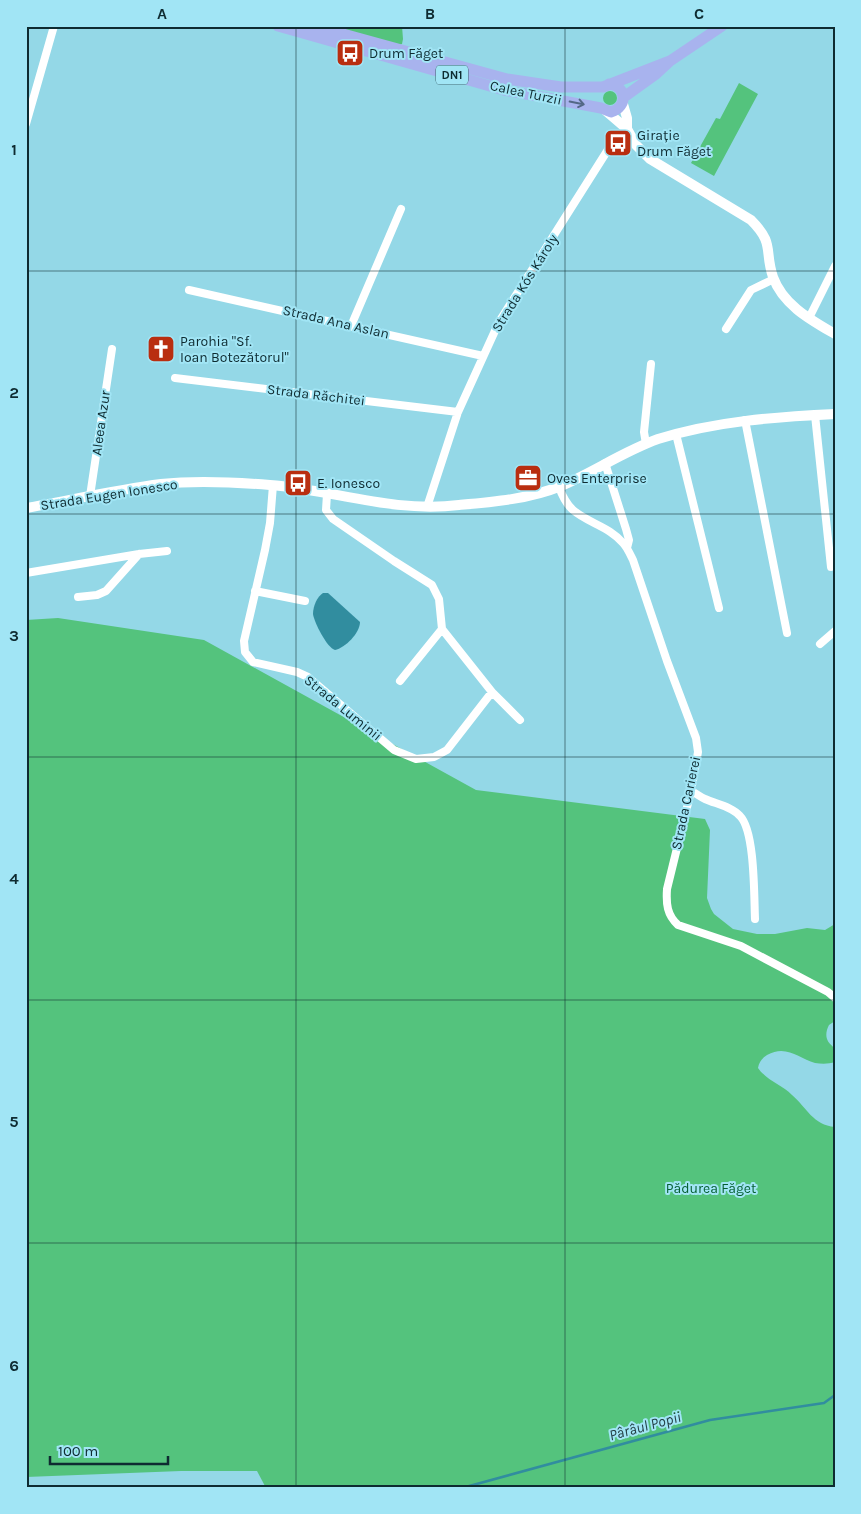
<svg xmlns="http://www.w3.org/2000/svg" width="861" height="1514" viewBox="0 0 861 1514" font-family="Karla,sans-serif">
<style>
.green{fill:#54c37d}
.water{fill:#318d9f}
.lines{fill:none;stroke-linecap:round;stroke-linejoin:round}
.stream{stroke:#318d9f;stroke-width:2.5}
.street{stroke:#fff;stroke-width:8}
.secondary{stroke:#fff;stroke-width:10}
.primary{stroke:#a8b3ee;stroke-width:11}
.oneway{stroke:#536886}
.grid{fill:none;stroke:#0e2b31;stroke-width:1;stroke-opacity:0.55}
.labels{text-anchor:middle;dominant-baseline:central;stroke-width:4;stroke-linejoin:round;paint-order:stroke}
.shield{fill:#a1e5f5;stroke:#3a636c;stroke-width:1}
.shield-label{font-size:12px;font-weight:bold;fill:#0e2b31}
.poi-label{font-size:14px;fill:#0e2b31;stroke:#a1e5f5;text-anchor:start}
.street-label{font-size:14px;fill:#0e2b31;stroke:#a1e5f5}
.park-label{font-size:14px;fill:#055f31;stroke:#a1e5f5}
.water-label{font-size:15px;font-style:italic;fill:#244046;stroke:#a1e5f5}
.neatline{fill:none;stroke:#0e2b31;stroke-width:2}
.grid-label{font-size:16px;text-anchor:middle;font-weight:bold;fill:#0e2b31}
</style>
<rect width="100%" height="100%" fill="#94d8e7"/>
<path class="green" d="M329 26H402L403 39 402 44 399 45Z
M739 83 758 94 714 176 691 163 716 118 720 119Z
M603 98a7 7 0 1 1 14 0a7 7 0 1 1-14 0Z
M58 618 204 640 476 790 705 819 710 830 707 898 711 909 714 914 733 929 757 934H775L807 928 825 930 835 924V1021L829 1025C824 1035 826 1042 835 1048V1062C829 1064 822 1064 815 1063 799 1059 787 1044 767 1055 762 1058 759 1062 758 1068 767 1081 782 1085 792 1095 807 1108 813 1125 835 1127V1488H266L257 1471H181L26 1477V620Z"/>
<path class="water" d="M323 593H328L360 622C360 633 345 648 335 650 327 648 314 622 313 614 313 606 317 597 323 593Z"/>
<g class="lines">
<path class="stream" d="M462 1488 710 1420 824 1403 835 1395"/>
<path class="street" d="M26 124 54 26
M189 290 483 356
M809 318 835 266
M351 326 401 209
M726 329 751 290 774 279
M175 378 458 412
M815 415 831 567
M745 420 787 633
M676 434 719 608
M646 444 644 432 651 364
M605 463 626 529 629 540 627 548
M273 485 270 523 265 550 244 641 245 652 253 662 297 672 308 677 394 750 416 759 434 757 447 750 492 692 442 629 439 599 432 585 394 561 333 519 326 510 327 494
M559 487C562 495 566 504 573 510 588 523 610 527 623 543 627 547 630 554 633 560L667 661 696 738 698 752 691 791 667 889C666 904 667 915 678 925L741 946 828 992 835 998
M90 496 112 349
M427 507 458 412 499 322 609 148 627 129
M26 573 139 554 167 551
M255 591 305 601
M78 597 97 595 106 591 139 554
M820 644 835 631
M400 681 442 629
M492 692 520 720
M691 791C696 793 700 797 705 799 716 804 731 806 740 816 755 831 754 896 755 919"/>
<path class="secondary" d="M623 104 627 118V129
M606 111 627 129 636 145 650 159 751 220C775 244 764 250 773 277 783 305 811 320 835 334
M26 508C71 500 116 490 161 484 197 480 234 482 270 485 334 490 392 513 459 505 493 502 529 499 561 486 594 472 624 451 658 439 716 421 775 417 835 414"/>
<path class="primary" d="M278 26 504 90 601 108 611 112C628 107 627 86 609 84
M314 26 507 79 561 87H603L670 61
M624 97 656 74 670 61 722 26"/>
</g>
<defs><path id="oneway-shaft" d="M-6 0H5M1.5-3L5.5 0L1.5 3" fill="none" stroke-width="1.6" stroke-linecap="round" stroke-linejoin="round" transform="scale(1.25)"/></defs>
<use class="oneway" href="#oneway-shaft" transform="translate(577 103) rotate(11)"/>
<path class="grid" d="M296 26V1488M565 26V1488M26 271H835M26 514H835M26 757H835M26 1000H835M26 1243H835"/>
<defs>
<symbol id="bus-square" viewBox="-11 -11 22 22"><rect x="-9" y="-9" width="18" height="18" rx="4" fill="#b92e10" stroke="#a1e5f5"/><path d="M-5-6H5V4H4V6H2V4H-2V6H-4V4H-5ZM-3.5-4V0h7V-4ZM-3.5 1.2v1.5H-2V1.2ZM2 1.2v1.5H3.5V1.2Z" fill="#fff"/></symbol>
<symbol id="church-square" viewBox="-11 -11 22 22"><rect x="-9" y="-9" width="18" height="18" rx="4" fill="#b92e10" stroke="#a1e5f5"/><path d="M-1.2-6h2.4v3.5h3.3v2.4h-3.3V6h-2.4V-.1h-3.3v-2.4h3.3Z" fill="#fff"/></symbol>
<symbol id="office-square" viewBox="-11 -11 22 22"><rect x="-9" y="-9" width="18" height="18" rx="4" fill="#b92e10" stroke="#a1e5f5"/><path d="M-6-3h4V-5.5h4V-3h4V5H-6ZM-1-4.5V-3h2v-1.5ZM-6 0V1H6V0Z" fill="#fff"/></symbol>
</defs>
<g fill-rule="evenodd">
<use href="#bus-square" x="334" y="37" width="32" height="32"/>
<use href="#bus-square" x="602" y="127" width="32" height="32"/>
<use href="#church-square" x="145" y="333" width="32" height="32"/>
<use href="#office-square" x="512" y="462" width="32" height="32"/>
<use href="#bus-square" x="282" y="467" width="32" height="32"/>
</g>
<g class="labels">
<rect class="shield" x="436" y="65.5" width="32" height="19" rx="4"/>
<g class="shield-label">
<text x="452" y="75">DN1</text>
</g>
<g class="poi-label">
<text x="369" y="53">Drum Făget</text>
<text x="637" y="135">Girație<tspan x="637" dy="16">Drum Făget</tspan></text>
<text x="180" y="341">Parohia "Sf.<tspan x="180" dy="16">Ioan Botezătorul"</tspan></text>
<text x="547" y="478">Oves Enterprise</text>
<text x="317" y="483">E. Ionesco</text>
</g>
<g class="street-label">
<text transform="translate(526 93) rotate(12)">Calea Turzii</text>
<text transform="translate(525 283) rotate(-58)">Strada Kós Károly</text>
<text transform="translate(336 322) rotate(13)">Strada Ana Aslan</text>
<text transform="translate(316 395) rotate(7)">Strada Răchitei</text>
<text transform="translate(101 423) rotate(-82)">Aleea Azur</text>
<text transform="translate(109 495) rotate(-9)">Strada Eugen Ionesco</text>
<text transform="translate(343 708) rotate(39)">Strada Luminii</text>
<text transform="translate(686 803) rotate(-78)">Strada Carierei</text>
</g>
<g class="park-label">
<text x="711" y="1188">Pădurea Făget</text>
</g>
<g class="water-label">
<text transform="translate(645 1426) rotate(-15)">Pârâul Popii</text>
</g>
</g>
<rect width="861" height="1514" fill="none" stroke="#a1e5f5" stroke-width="55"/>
<path d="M50 1456v8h118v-8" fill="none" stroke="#0e2b31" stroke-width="2.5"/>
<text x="58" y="1456" font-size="15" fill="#0e2b31" stroke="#a1e5f5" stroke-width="4" paint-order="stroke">100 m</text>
<rect x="28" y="28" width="806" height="1458" class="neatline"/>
<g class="grid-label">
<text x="162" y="19">A</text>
<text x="430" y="19">B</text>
<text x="699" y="19">C</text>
<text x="14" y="155">1</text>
<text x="14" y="398">2</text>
<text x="14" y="641">3</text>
<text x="14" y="884">4</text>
<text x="14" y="1127">5</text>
<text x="14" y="1371">6</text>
</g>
</svg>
